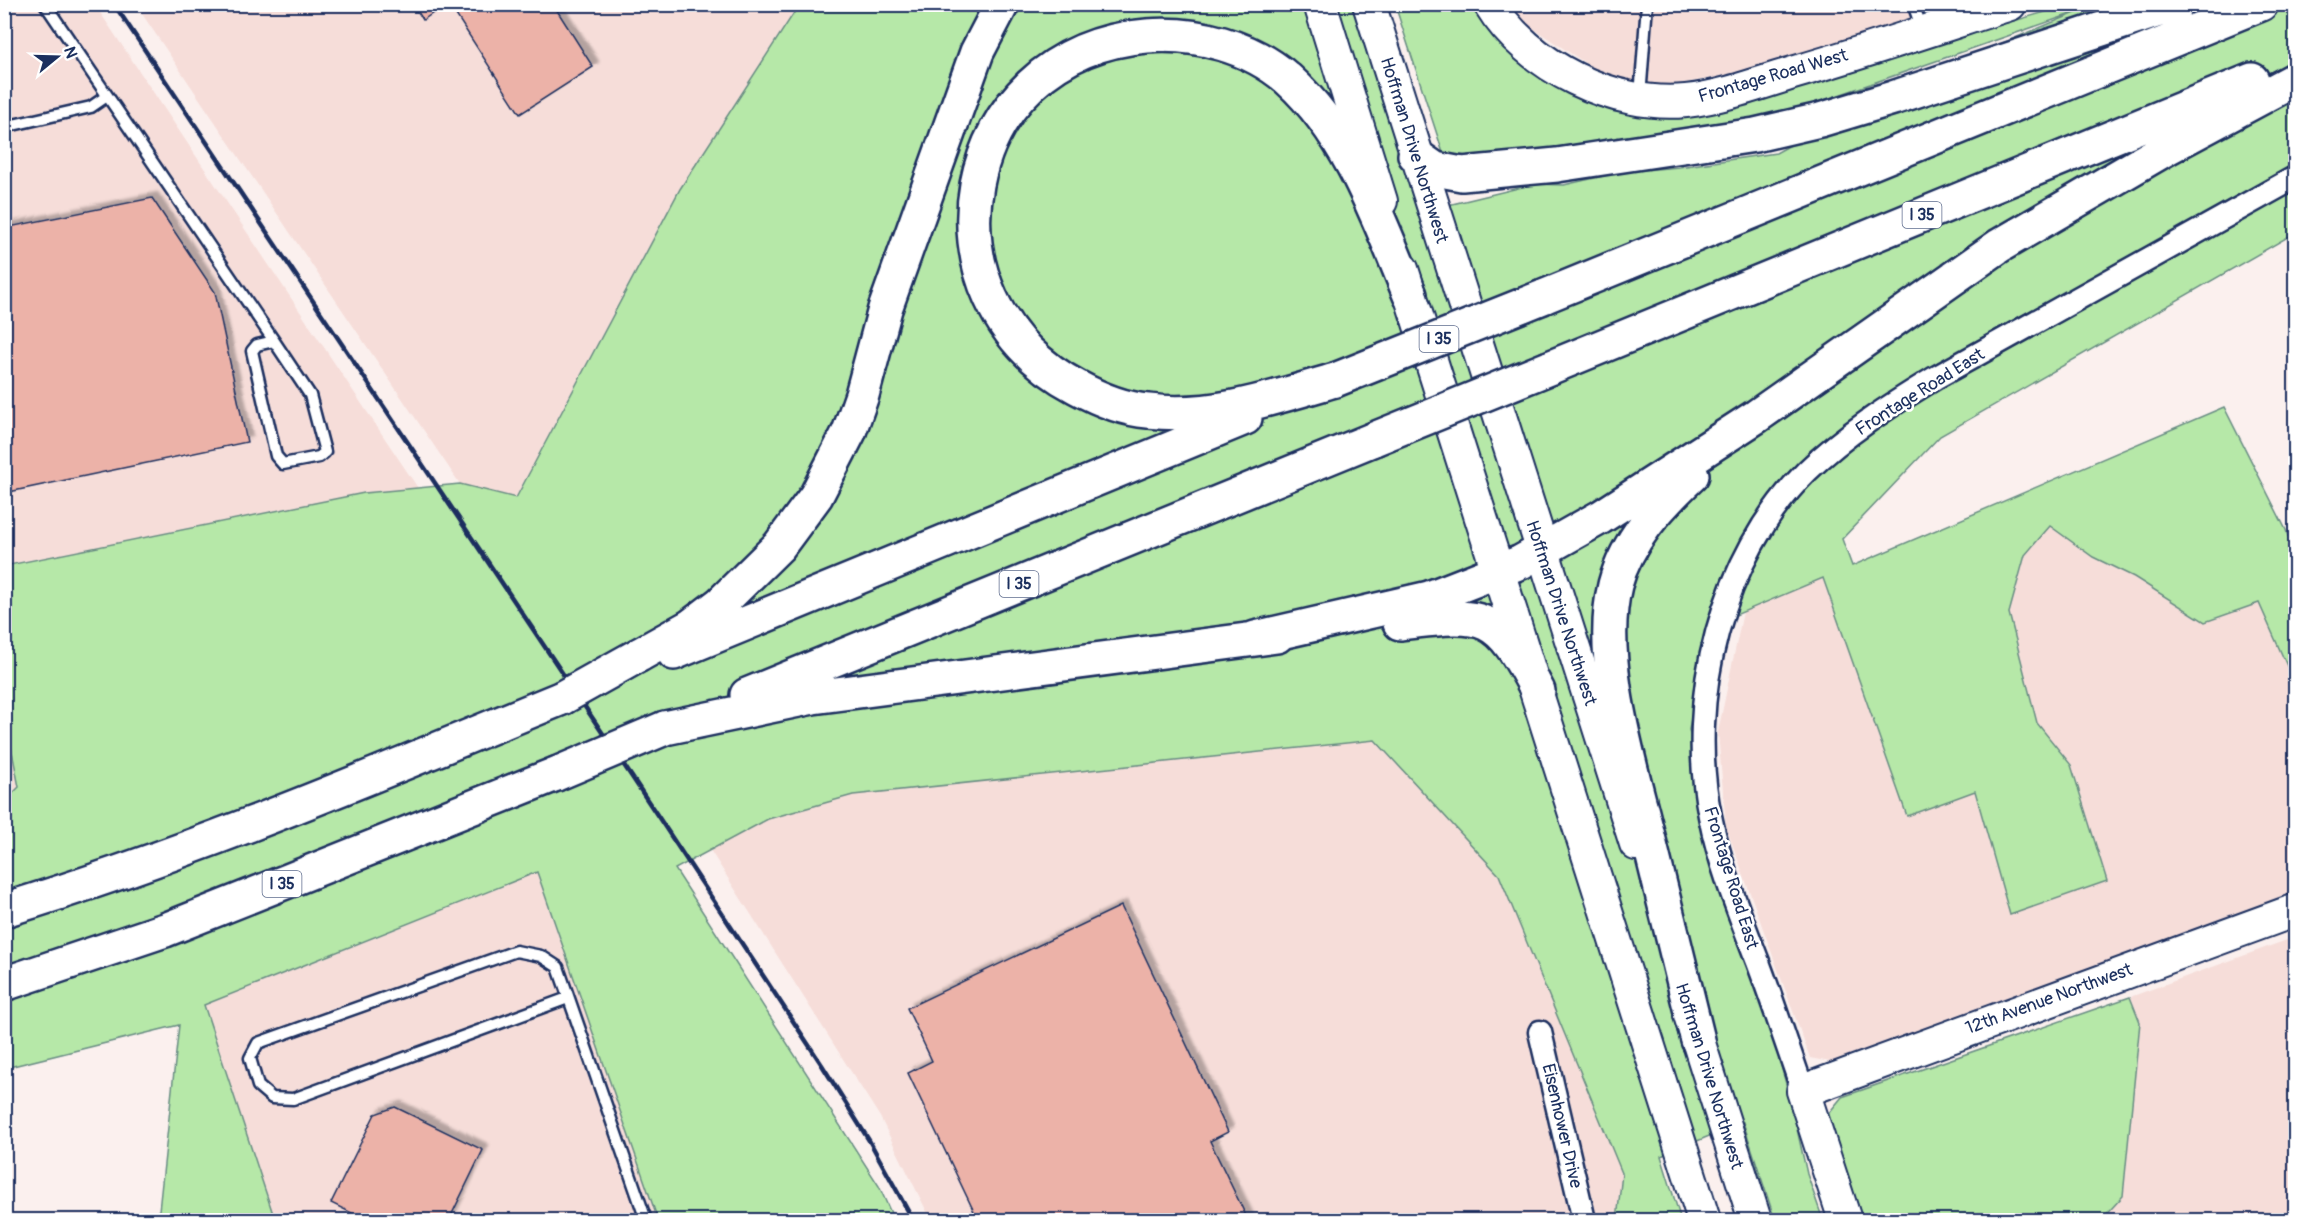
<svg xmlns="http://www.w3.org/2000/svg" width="2300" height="1225" viewBox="0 0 2300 1225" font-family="Pangolin,sans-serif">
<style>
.built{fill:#f6ddd9}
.green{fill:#b6e8a8;stroke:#688c83;stroke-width:1.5}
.building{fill:#ecb2a8;stroke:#1b2f5e;stroke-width:1.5;filter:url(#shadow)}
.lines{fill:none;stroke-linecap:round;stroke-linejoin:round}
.lane-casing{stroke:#1b2f5e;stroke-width:15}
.street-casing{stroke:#1b2f5e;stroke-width:27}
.secondary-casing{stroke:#1b2f5e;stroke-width:36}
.highway-casing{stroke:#1b2f5e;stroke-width:38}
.lane{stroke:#fff;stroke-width:10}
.street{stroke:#fff;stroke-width:22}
.secondary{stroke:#fff;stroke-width:32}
.highway{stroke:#fff;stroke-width:33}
.rail{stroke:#1b2f5e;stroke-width:4.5}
.highway-bridge-casing{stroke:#1b2f5e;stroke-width:38;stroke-linecap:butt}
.highway-bridge{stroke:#fff;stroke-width:33}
.labels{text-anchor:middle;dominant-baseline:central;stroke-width:5;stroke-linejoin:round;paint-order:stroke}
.shield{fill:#fff;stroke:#5f6d8e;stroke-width:1.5}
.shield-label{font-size:16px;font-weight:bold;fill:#1b2f5e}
.street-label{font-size:18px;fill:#1b2f5e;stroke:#fff}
</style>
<defs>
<filter id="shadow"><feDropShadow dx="5.5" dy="-5.5" stdDeviation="1.5" flood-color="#0004"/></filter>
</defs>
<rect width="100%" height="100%" fill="#fbf0ee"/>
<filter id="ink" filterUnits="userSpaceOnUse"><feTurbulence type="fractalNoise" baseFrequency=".0167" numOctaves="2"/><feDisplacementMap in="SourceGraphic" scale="12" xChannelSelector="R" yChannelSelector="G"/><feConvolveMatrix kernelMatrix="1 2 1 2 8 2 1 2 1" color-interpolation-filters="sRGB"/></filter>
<g filter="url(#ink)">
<path class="built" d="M5 5H95L418 488 364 493 5 566Z
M136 5H799L680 189 516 498 460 484Z
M1505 5H1966L1743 73 1667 86 1611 80 1510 13Z
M2050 526 2093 557 2134 577 2259 603 2295 684V891L1841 1064 1810 1058 1726 827 1718 732 1743 612 1823 578 1907 815 1975 790 2010 914 2071 765 2037 723 2009 613 2025 555Z
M4 716 19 787 5 801H4Z
M1375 740 1499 875 1622 1173 1617 1220H931L880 1117 710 850 768 819 853 795Z
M538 872 658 1220H275L203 1006Z
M2295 937V1220H2101L2123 1196 2140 1022 2130 997Z"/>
<path class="green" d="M799 5H1380L1391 41 1428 133 1448 205 1535 184 1564 185 1621 172 1679 167 1776 153 1902 84 2088 8 1744 128 1616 162 1479 189 1445 159 1395 5H1474L1477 9 1584 98 1649 117 1735 100 2070 5H2295V233L1940 436 1842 539 1852 566 2224 407 2286 530 2295 558V684L2259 603 2205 622 2134 577 2093 557 2050 526 2025 555 2009 613 2037 723 2071 765 2107 881 2010 915 1975 791 1907 816 1823 578 1707 627 1689 730 1791 1102 1807 1174 1823 1220H1775L1743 1122 1661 1156 1681 1220H1617L1622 1173 1499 875 1375 740 853 795 768 819 675 869 879 1186 894 1220H658L537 872 204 1005 275 1220H158L179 1025 5 1068V801L19 787 5 716 4 566 364 493 460 484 516 498 680 189Z
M2130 997 2140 1022 2123 1196 2101 1220H1861L1828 1114 1842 1097Z"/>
<path class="building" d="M413 4H446L423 20Z
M449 4H553L593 67 520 114Z
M152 198 215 292 247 442 4 493V228Z
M1121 906 1228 1132 1210 1141 1248 1220H978L908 1073 932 1061 907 1008Z
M395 1107 483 1150 449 1220H366L331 1203 375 1114Z"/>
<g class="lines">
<defs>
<path id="lane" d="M45 4 274 341 310 395 325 452 319 457 283 464 276 456 252 351 257 345 274 341
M1913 4 1922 29
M1640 97 1647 4
M4 127 91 107 107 96
M568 998 293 1099 272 1098 258 1086 250 1058 258 1043 516 951 541 956 558 967 646 1220"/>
<path id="street" d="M1540 1032 1584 1220
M1803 1091C1788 1048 1774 1005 1758 962 1740 915 1720 866 1710 816 1686 700 1721 556 1807 471 1845 434 1891 405 1935 378L2296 177"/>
<path id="secondary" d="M1320 4 1381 201
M1369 4 1636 844
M1490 4C1528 67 1614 108 1686 101 1723 97 1760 83 1796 72 1868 51 1939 27 2010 4
M1402 269 1704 1220
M1690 1015 1755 1220
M1845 1220 1803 1091 2296 910"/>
<path id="highway" d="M1415 155 1435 169 1462 174 1557 165 1755 135 1820 120 1893 98 2177 4
M1543 297 2261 4
M1549 368 2252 80
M1335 380C1273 398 1213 419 1148 411 1123 409 1099 399 1077 387 911 300 953 51 1147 36 1196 32 1250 46 1288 79 1350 135 1379 220 1410 295
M1692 475C1659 506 1627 540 1615 585 1597 658 1629 760 1647 832 1664 901 1681 970 1698 1040
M1400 623C1487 613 1496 611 1538 691
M1255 638 1429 598 1521 562 1601 517 1757 416 1999 246 2167 148 2296 79
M674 653 1245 418
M639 655 691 626 720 604 779 546 816 496 849 432 862 395 885 309 977 52 1002 4
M747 695 1374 439
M665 728 813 697 1277 636
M4 910C195 852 379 773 562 698
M4 984 165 930 556 774"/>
</defs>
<use href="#lane" class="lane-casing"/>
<use href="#street" class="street-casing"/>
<use href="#secondary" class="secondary-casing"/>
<use href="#highway" class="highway-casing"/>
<use href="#lane" class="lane"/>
<use href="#street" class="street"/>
<use href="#secondary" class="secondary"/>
<use href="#highway" class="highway"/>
<path class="rail" d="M114 4 634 780 822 1065 870 1142 913 1220"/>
<defs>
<path id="highway-bridge" d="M1335 380 1543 297
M1374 439 1549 368
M562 698 639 655
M556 774 665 728"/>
</defs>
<use href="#highway-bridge" class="highway-bridge-casing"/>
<use href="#highway-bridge" class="highway-bridge"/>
</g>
</g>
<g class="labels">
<g class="shield">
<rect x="1902.5" y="202" width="39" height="26" rx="4.5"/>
<rect x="1419.5" y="326" width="39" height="26" rx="4.5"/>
<rect x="999.5" y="571" width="39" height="26" rx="4.5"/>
<rect x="262.5" y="871" width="39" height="26" rx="4.5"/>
</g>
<g class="shield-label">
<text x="1922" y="215">I 35</text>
<text x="1439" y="339">I 35</text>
<text x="1019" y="584">I 35</text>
<text x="282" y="884">I 35</text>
</g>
<g class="street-label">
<text transform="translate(1773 76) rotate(-16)">Frontage Road West</text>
<text transform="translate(1414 150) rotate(73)">Hoffman Drive Northwest</text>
<text transform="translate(1920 392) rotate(-32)">Frontage Road East</text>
<text transform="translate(1561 613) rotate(72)">Hoffman Drive Northwest</text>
<text transform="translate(1731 878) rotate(73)">Frontage Road East</text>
<text transform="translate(2049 999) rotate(-20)">12th Avenue Northwest</text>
<text transform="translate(1709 1076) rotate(73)">Hoffman Drive Northwest</text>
<text transform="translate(1562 1126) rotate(77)">Eisenhower Drive</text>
</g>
</g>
<rect width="2300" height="1225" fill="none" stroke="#fff" stroke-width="24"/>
<rect x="12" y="12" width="2276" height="1201" fill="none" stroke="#1b2f5e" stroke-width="2" filter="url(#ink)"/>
<g transform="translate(57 57) rotate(71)" stroke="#ffffff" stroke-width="4.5" paint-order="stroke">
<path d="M0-4.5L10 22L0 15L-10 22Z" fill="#1b2f5e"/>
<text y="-9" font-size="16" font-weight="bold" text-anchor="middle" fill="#1b2f5e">N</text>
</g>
</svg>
